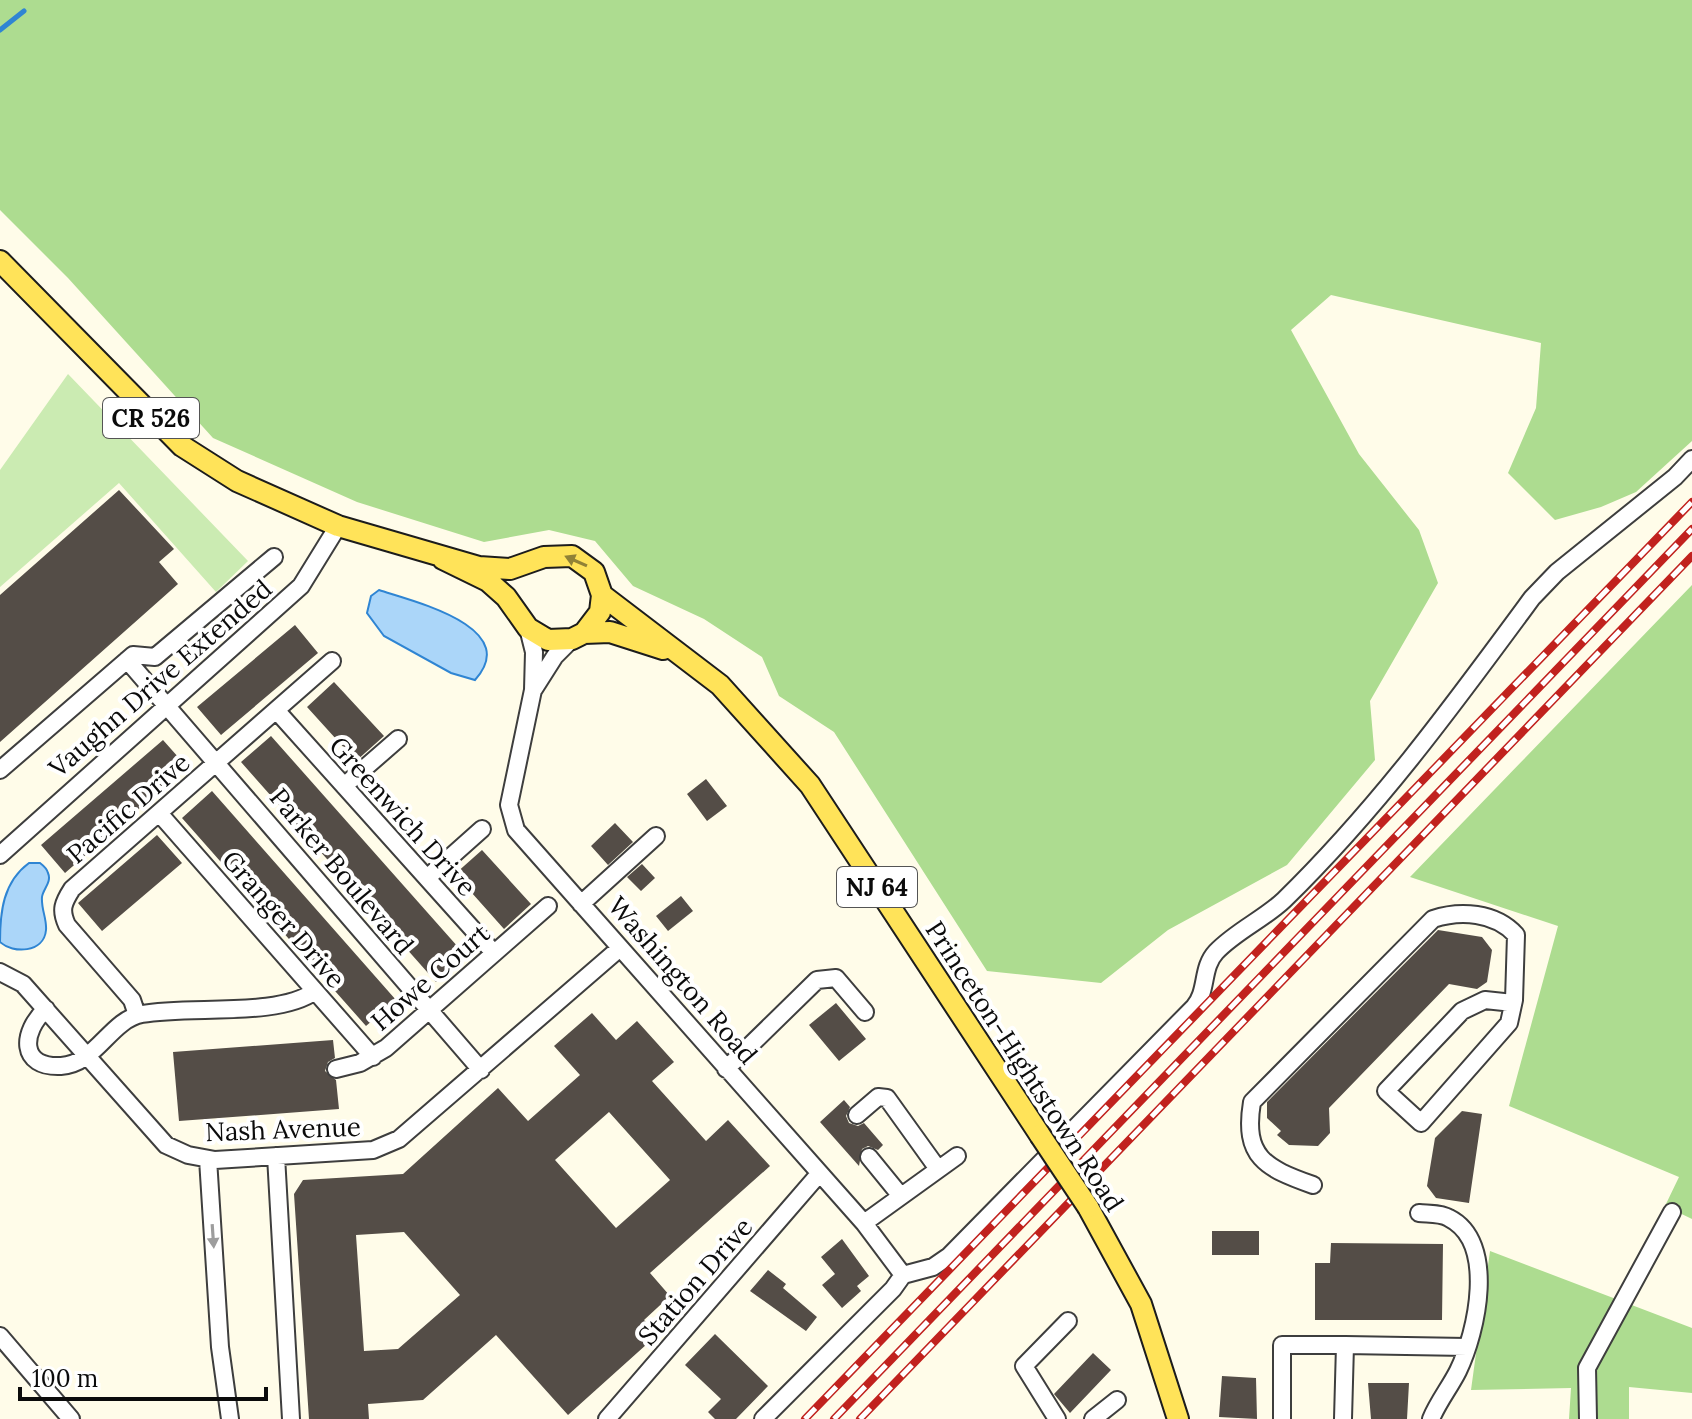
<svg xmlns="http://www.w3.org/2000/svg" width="1692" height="1419" viewBox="0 0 1692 1419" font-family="Lora,serif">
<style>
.green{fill:#cbebb2}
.forest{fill:#addc90}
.water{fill:#abd6f9;stroke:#2f85d3;stroke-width:2}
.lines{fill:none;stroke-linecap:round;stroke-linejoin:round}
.stream{stroke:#2f85d3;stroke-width:5}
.building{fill:#544d47;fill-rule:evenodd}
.minor-casing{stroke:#3e3e3e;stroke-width:20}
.major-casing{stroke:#1c1c1c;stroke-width:24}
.minor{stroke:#fff;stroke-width:16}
.major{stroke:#ffe359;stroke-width:20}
.rail-casing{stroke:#c1221e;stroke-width:8}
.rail{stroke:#fff;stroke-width:5;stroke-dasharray:15;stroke-linecap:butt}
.major-bridge-casing{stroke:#1c1c1c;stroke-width:24;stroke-linecap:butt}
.major-bridge{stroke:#ffe359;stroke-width:20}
.oneway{fill:#918236}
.oneway2{fill:#9d9d9d}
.labels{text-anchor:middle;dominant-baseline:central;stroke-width:8;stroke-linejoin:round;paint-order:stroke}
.shield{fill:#fff;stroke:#545454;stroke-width:2}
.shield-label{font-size:24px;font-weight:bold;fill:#0b0b0b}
.street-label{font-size:26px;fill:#0b0b0b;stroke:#fff}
</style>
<rect width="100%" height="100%" fill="#fffce9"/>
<path class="green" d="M68 374 248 561 216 592 119 483 0 587V470Z"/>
<path class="forest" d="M0 0H1692V441L1636 492 1601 507 1555 520 1508 473 1536 408 1541 343 1331 295 1291 330 1359 454 1419 530 1438 583 1370 701 1375 760 1287 865 1168 930 1101 983 987 971 834 732 779 696 762 657 704 619 633 586 595 541 549 530 484 542 357 502 213 438 68 278 0 210Z
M1692 585V1219L1665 1206 1679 1177 1509 1106 1558 926 1410 877Z
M1490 1251 1692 1328V1393L1629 1387V1419H1569L1571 1388 1471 1390Z"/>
<path class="water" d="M379 590C412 601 523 627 475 680L451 673 384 636 367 613 371 596Z
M29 863H40C44 866 47 869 48 873 52 882 43 889 42 897 41 909 47 919 46 930 44 953 13 954 0 942 0 912 3 882 29 863Z"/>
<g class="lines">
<path class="stream" d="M0 30 24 11"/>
</g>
<path class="building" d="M119 490 174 549 159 562 178 584 0 742V595Z
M295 625 318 653 221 735 197 707Z
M334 682 384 736 356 761 307 707Z
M271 736 466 956 436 982 241 762Z
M163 740 187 767 65 873 41 845Z
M706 779 727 806 707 821 687 794Z
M212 791 396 1000 366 1026 182 818Z
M615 823 633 842 608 865 591 846Z
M157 835 182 863 102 931 78 903Z
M482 850 531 904 504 929 455 874Z
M642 864 655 878 641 891 627 877Z
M681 896 693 911 668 931 656 916Z
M1438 930 1482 937 1492 950 1487 982 1477 989 1449 984 1329 1108 1330 1133 1318 1146 1289 1145 1277 1135 1281 1131 1267 1118V1102Z
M836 1003 866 1039 839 1061 809 1025Z
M592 1013 616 1040 637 1021 674 1062 652 1081 706 1141 728 1120 770 1166 650 1273 670 1296 644 1320 657 1335 568 1415 496 1335 423 1400 368 1404 369 1419H309L294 1194 303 1180 403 1174 498 1088 528 1121 580 1075 554 1046ZM609 1112 670 1180 616 1228 555 1160ZM404 1232 460 1295 398 1349 364 1351 356 1235Z
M333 1040 335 1058 328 1062 325 1071 336 1080 339 1109 179 1121 173 1052Z
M844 1100 850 1107 846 1116 849 1123 858 1126 864 1123 883 1145 878 1150 868 1146 862 1149 859 1166 820 1122Z
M1462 1111 1482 1114 1469 1203 1436 1198 1427 1186 1435 1138Z
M1212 1231H1259V1255H1212Z
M842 1239 869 1276 857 1286 861 1291 842 1308 822 1285 835 1274 821 1257Z
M1331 1243 1443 1244 1442 1320H1315V1263H1330Z
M768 1270 786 1284 783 1288 817 1317 806 1331 750 1291Z
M715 1334 768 1386 736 1419H715L708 1412 721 1399 685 1365Z
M1093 1353 1111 1370 1070 1413 1054 1394Z
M1222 1376 1256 1378 1257 1419 1219 1417Z
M1368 1383H1409L1407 1419H1371Z"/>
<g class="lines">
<defs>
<path id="minor" d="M528 628 534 652 533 690 509 805 516 830 864 1223 903 1275
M127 660 481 1070
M534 689 555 656 572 639
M276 710 494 953
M0 770 133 655 155 657 274 557
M344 786 398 739
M159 813 373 1057
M0 855 301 586 338 526
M427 878 482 829
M581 904 656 836
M0 972 23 984 166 1145 188 1155 215 1160 373 1150 399 1139 620 948
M46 1009C21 1032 19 1068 61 1066 96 1064 110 1020 142 1014 190 1005 278 1018 315 991
M137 1015 132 1000 67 925C60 910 63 903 72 889L332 661
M336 1069 360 1063 386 1048 548 906
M726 1069 817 980 836 978 865 1012
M857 1115 878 1097 887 1098 938 1169
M276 1156 291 1419
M869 1157 900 1195
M208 1159 220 1347 230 1419
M1313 1185C1265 1168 1243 1157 1252 1102L1433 919C1460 910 1495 912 1516 935L1514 1000 1509 1023 1421 1123 1386 1091 1462 1011 1485 1000 1513 1003
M1419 1213C1428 1214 1441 1213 1449 1218 1497 1242 1477 1332 1458 1371 1450 1387 1438 1402 1431 1419
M864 1223 957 1156
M0 1336 71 1419
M607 1419 819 1174
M763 1419 893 1289 903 1275 933 1267 949 1256 1194 1007C1208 991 1201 968 1216 952 1236 931 1264 919 1284 900 1379 807 1454 704 1532 598L1557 572 1675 477 1692 459
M1057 1419 1024 1366 1068 1321
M1093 1419 1117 1400
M1282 1419V1345H1345
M1343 1419 1345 1345 1467 1347
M1588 1419 1587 1368 1672 1212"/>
<path id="major" d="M0 261 182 446 237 481 338 526 479 567 510 569 544 557 572 556 594 572 602 595 600 612 584 633 572 639 548 640 528 628 506 597 488 581 443 559
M602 595 720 685 810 785 1040 1135
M584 633 610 632 663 649
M1088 1207 1141 1304 1178 1419"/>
</defs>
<use href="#minor" class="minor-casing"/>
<use href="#major" class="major-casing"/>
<use href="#minor" class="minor"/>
<use href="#major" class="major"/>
<defs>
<path id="rail" d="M805 1419 1692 502
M834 1419 1692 529
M860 1419 1692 556"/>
</defs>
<use href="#rail" class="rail-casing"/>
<use href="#rail" class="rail"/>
<defs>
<path id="major-bridge" d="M1040 1135 1088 1207"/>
</defs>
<use href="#major-bridge" class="major-bridge-casing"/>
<use href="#major-bridge" class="major-bridge"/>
</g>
<defs><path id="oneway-solid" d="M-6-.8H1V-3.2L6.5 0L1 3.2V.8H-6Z" transform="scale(2)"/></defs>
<use class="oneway" href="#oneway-solid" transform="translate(576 561) rotate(-156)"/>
<use class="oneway2" href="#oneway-solid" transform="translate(213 1236) rotate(86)"/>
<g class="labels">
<g class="shield">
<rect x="103" y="398" width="96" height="40" rx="6"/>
<rect x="837" y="867" width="80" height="40" rx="6"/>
</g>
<g class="shield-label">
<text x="151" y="418">CR 526</text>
<text x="877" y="887">NJ 64</text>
</g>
<g class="street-label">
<text transform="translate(160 678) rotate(-41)">Vaughn Drive Extended</text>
<text transform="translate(128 808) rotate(-41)">Pacific Drive</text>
<text transform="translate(403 816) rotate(48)">Greenwich Drive</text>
<text transform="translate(342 871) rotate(50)">Parker Boulevard</text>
<text transform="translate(284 919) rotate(49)">Granger Drive</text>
<text transform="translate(430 977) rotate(-41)">Howe Court</text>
<text transform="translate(683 980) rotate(49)">Washington Road</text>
<text transform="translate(1025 1066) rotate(57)">Princeton-Hightstown Road</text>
<text transform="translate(283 1129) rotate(-2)">Nash Avenue</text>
<text transform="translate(695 1281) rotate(-49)">Station Drive</text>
</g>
</g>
<path d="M20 1387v12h246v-12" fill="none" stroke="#0b0b0b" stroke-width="4"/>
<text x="32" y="1387" font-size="24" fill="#0b0b0b" stroke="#ffffff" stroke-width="6" paint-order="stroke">100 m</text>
</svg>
